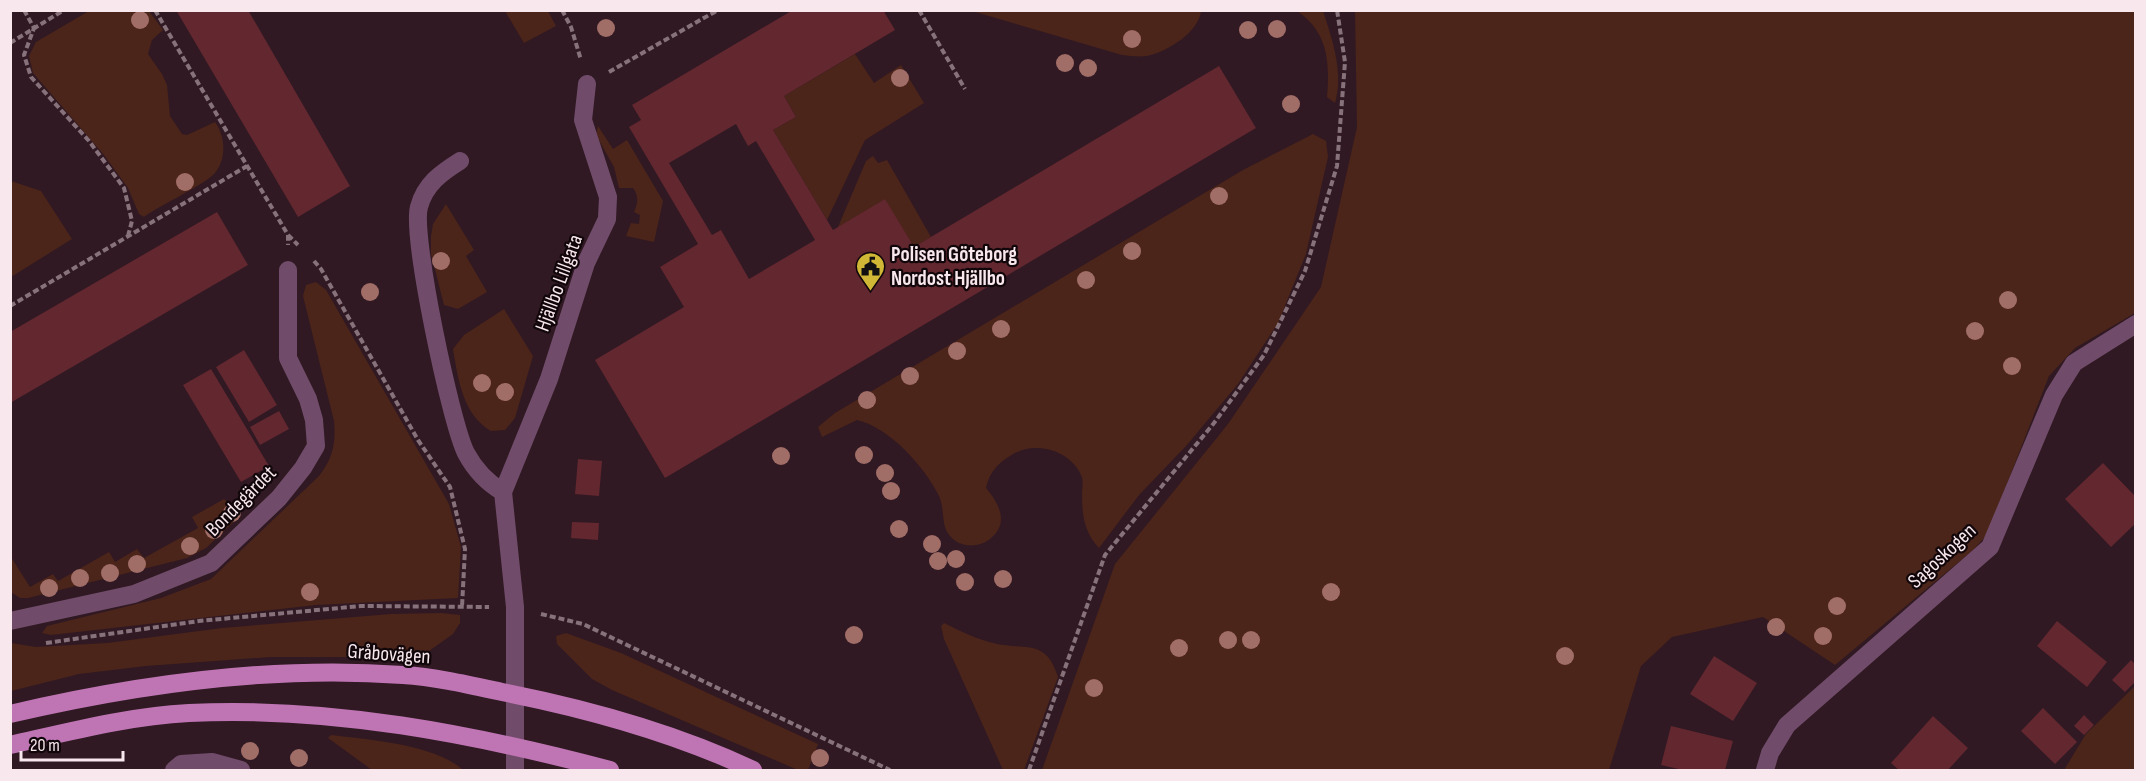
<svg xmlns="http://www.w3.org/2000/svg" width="2146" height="781" viewBox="0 0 2146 781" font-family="'Sofia Sans Condensed',sans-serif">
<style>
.green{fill:#4b241a}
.building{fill:#62272f;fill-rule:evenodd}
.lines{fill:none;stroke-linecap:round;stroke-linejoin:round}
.path{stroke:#87727b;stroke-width:4;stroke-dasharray:6 3;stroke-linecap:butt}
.minor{stroke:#704c6a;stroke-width:18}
.major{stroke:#bf75b4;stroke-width:18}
.tree{fill:#a16d67}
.labels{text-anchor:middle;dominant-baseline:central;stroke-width:4.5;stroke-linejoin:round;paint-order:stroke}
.poi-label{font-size:21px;font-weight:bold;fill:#f8e7ed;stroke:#11070b;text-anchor:start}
.street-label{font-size:21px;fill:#f8e7ed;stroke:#11070b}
</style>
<rect width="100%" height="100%" fill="#301923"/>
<path class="green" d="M89 11H149L163 30 152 40 148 54 162 74 167 85 170 116 182 134 187 135 215 122C226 137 227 161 213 175 200 187 162 204 144 217L139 214 128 188 104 155 33 73 29 56 36 42Z
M505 11H548L556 26 524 43Z
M972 11 1201 10V11C1199 32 1167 52 1147 56 1139 57 1130 56 1122 55Z
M1297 11H1323C1332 38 1344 73 1335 103L1327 97C1330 62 1328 32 1297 11Z
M1355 11H2135V313L2075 348 2049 376 1987 535 1972 551 1835 665 1763 617 1672 637 1641 666 1609 770H1042L1115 564 1228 424 1321 287 1357 127Z
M855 54 874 83 901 65 924 103 865 140 827 220 773 130 796 117 784 96Z
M598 126 613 149 627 140 663 201 654 242 626 236 631 223 639 224 640 215 634 212C638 203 639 196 633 188H619L614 167 596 135Z
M1313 134 1326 141 1328 157 1306 254 1278 323 1238 384 1186 446 1139 495 1099 548C1084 532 1082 515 1082 493 1082 488 1084 480 1081 475 1069 449 1033 440 1010 456 997 464 989 473 986 488 999 503 1010 524 990 539 980 547 963 548 953 539 939 527 946 511 939 496 924 466 890 428 857 420L822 437 818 427 835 413 1243 170Z
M873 156 878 163 887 160 931 237 914 247 838 227 866 161Z
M11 181 41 191 72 239 11 277Z
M446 204 474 250 466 256 487 292 458 309 444 305 431 254V236L433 224Z
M316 282 326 290 449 504 461 547 458 598 316 605 51 635 42 633 47 626 161 598 211 579 319 476C333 458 336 443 334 421L303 296 306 285Z
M504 309 533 356 515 418 505 430 491 431C463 415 458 379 453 349L464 335Z
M224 499 233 507 238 518 206 548 187 558 28 598H20L11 592V557L30 587 53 574 58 581 109 552 115 562 137 549 144 558 198 528 192 517Z
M441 613 460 615V623L453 634 429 651 415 657H270L146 666 79 674 11 691V643L36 647 107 643 222 628 391 614Z
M944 623C960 631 976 639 993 643 1024 651 1046 637 1058 677L1024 770H1003L944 639 941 626Z
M566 633 621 653 818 744 808 770H798L612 690 592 679 557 644 556 636Z
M2135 686V770H2064L2086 734Z
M331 735C370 740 434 744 463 770H372L328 738Z"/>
<path class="building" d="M176 10H248L350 186 298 217Z
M793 10H883L895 30 784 96 796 117 773 130 833 230 885 199 914 247 1219 66 1256 128 665 478 595 360 684 307 660 267 698 244 629 127 641 120 632 105ZM736 124 748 146 756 141 815 240 749 279 721 230 712 235 669 163Z
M217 212 248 265 10 403V332Z
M244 350 277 405 249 422 216 367Z
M211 369 269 466 241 482 183 385Z
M279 411 289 429 260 445 250 427Z
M578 459 602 461 599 496 575 494Z
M2103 463 2136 497V523L2111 547 2065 499Z
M572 522 599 523 598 540 571 538Z
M2057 621 2107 662 2087 687 2037 646Z
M1714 656 1757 683 1733 721 1690 694Z
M2131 660 2136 665V681L2125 692 2112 680Z
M2043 708 2077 742 2055 764 2021 731Z
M2084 715 2094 725 2084 735 2074 726Z
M1933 716 1968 748 1948 770H1899L1891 763Z
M1671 726 1733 741 1725 770H1683L1661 765Z"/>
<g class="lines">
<path class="path" d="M24 10 34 28 24 55 31 77 89 141 124 188 132 221 128 236
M155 10 288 235V245
M562 10 571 27 581 60
M919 10 965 89
M10 43 64 10
M609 72 718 10
M288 235 298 245
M314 261 321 269 418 440 450 487 465 549 462 607
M10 306 247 166
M541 614 583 624 890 770
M46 643 199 621 361 606 489 607
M1029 770 1105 555 1214 423 1264 355 1305 271 1337 166 1345 62 1337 10"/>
<path class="minor" d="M460 161C441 173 425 184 419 207 411 235 451 424 466 453 475 470 486 482 503 492
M10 621 134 594 211 563 279 498 303 468 316 446 314 420 308 399 288 358V270
M174 770 181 764 212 762 241 770
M515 770V607L503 492 549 379 586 263 607 219 608 197 583 120 587 84
M1765 770 1770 753 1787 725 1990 547 2054 395 2074 363 2136 324"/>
<path class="major" d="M10 714C138 684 272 665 403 675 436 677 470 685 502 692 588 709 673 732 753 770
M10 745C68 732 129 716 189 713 330 706 474 734 610 770"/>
</g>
<g class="tree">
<circle cx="140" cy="20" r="9"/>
<circle cx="606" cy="28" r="9"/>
<circle cx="1277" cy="29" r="9"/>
<circle cx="1248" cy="30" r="9"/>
<circle cx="1132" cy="39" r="9"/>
<circle cx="1065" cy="63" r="9"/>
<circle cx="1088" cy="68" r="9"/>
<circle cx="900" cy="78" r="9"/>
<circle cx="1291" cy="104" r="9"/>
<circle cx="185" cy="182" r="9"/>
<circle cx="1219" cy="196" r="9"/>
<circle cx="1132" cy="251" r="9"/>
<circle cx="441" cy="261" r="9"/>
<circle cx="1086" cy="280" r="9"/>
<circle cx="370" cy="292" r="9"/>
<circle cx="2008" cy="300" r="9"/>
<circle cx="1001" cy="329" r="9"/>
<circle cx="1975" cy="331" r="9"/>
<circle cx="957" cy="351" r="9"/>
<circle cx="2012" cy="366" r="9"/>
<circle cx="910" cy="376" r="9"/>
<circle cx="482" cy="383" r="9"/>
<circle cx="505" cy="392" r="9"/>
<circle cx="867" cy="400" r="9"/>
<circle cx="864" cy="455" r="9"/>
<circle cx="781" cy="456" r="9"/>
<circle cx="885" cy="473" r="9"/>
<circle cx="891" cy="491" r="9"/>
<circle cx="232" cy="513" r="9"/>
<circle cx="899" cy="529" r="9"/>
<circle cx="214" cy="530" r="9"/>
<circle cx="932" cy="544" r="9"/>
<circle cx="190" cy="546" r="9"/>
<circle cx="956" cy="559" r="9"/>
<circle cx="938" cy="561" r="9"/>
<circle cx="137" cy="564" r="9"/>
<circle cx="110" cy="573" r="9"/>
<circle cx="80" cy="578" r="9"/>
<circle cx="1003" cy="579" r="9"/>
<circle cx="965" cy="582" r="9"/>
<circle cx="49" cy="588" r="9"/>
<circle cx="310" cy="592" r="9"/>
<circle cx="1331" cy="592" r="9"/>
<circle cx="1837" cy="606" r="9"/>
<circle cx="1776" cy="627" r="9"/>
<circle cx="854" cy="635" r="9"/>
<circle cx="1823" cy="636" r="9"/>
<circle cx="1228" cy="640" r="9"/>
<circle cx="1251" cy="640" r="9"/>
<circle cx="1179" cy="648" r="9"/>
<circle cx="1565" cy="656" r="9"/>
<circle cx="1094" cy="688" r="9"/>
<circle cx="250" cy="751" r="9"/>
<circle cx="299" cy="758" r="9"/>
<circle cx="820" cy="758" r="9"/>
</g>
<defs>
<symbol id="civic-pin" viewBox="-11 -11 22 30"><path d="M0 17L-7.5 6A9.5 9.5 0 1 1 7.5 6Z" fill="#d1b736" stroke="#11070b"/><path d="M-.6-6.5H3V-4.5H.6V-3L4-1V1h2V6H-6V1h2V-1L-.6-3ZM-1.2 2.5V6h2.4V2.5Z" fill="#111"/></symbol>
</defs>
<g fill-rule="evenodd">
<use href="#civic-pin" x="854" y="250" width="33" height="45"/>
</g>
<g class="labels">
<g class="poi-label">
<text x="891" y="254">Polisen Göteborg<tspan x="891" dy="24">Nordost Hjällbo</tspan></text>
</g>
<g class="street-label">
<text transform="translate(559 283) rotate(-70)">Hjällbo Lillgata</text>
<text transform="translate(241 501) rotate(-45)">Bondegärdet</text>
<text transform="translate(1942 556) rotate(-43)">Sagoskogen</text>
<text transform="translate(389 654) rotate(4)">Gråbovägen</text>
</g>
</g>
<rect width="2146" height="781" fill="none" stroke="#f8e7ed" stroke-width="24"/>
<path d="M21 751v9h102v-9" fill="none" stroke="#f8e7ed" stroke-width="3"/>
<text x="30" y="751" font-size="18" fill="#f8e7ed" stroke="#11070b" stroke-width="4.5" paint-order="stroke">20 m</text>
</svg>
